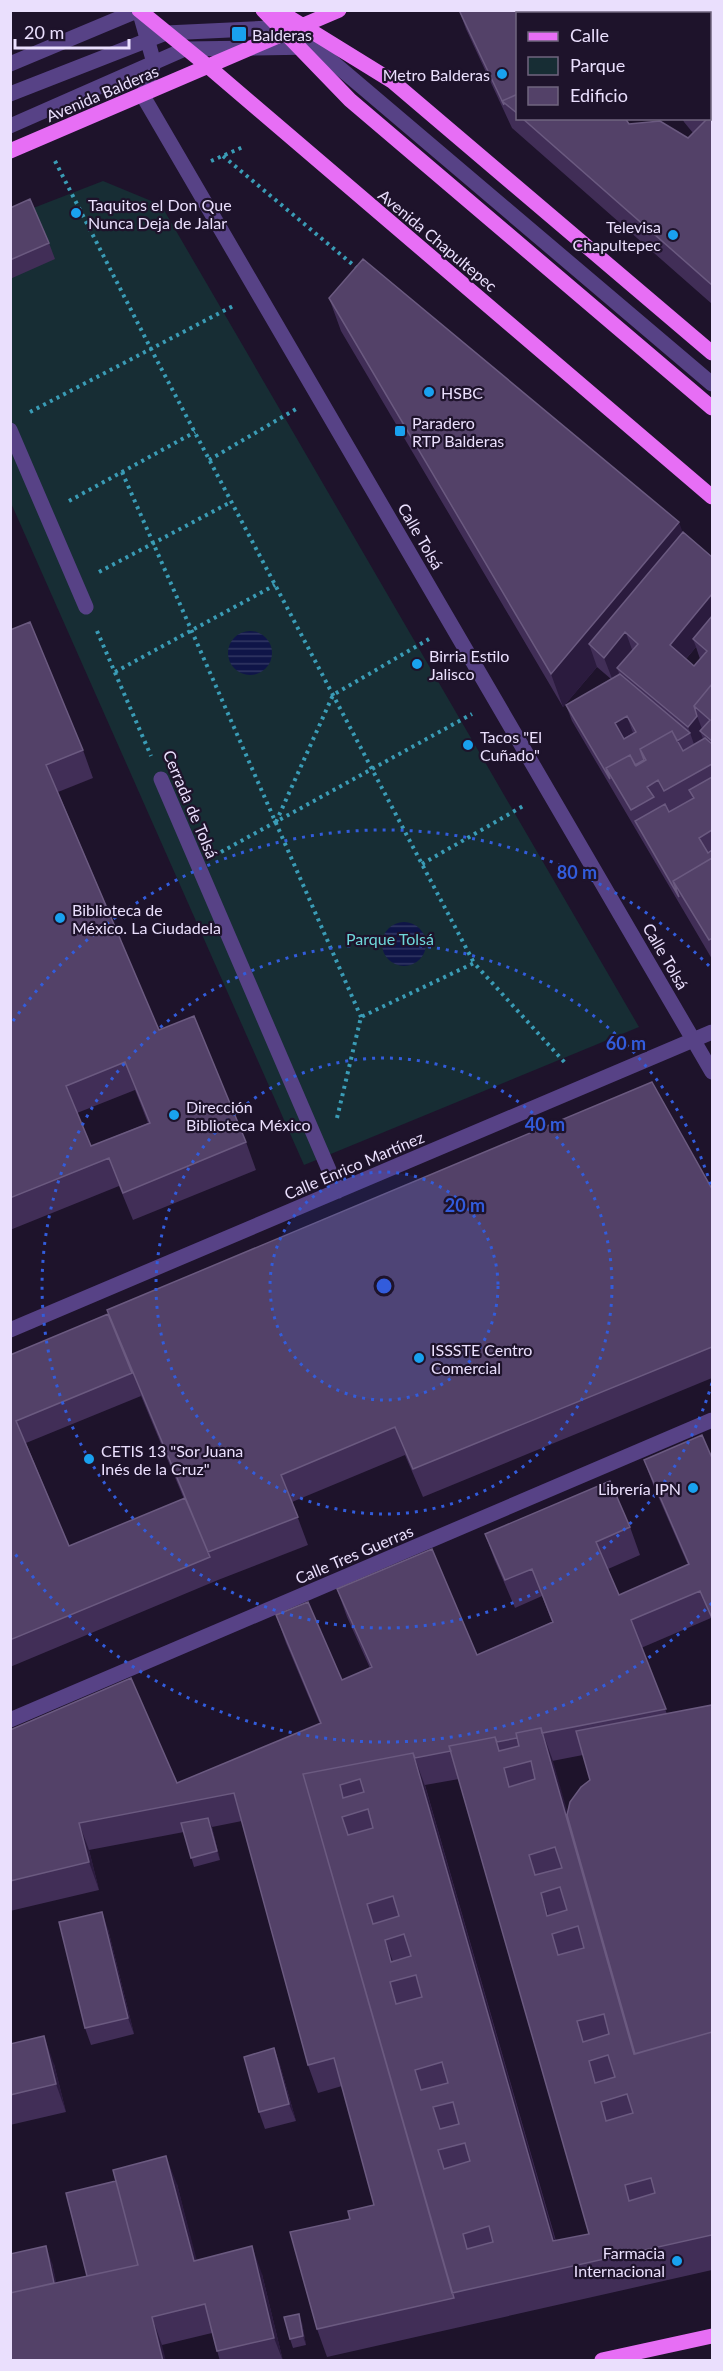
<svg xmlns="http://www.w3.org/2000/svg" width="723" height="2371" viewBox="0 0 723 2371" font-family="Lato,sans-serif">
<style>
.green{fill:#172d34}
.water{fill:url(#water-rules)}
.lines{fill:none;stroke-linecap:round;stroke-linejoin:round}
.path{stroke:#3a9cb6;stroke-width:4;stroke-dasharray:3 4.5;stroke-linecap:butt}
.minor{stroke:#574286;stroke-width:15}
.major{stroke:#e76ef5;stroke-width:15}
.wall{fill:#412e57;fill-rule:evenodd}
.shaded-wall{fill:#2b1b3e}
.building{fill:#534168;stroke:#6b5a80;stroke-width:1.5;fill-rule:evenodd}
.ring{fill:none;stroke:#325cdc;stroke-width:3;stroke-dasharray:3 6}
.poi-dot{fill:#19a1ef;stroke:#1e132b;stroke-width:2}
.labels{text-anchor:middle;dominant-baseline:central;stroke-width:4.5;stroke-linejoin:round;paint-order:stroke}
.poi-label{font-size:16px;fill:#eadffd;stroke:#1e132b;text-anchor:start}
.street-label{font-size:16px;fill:#eadffd;stroke:#1e132b}
.park-label{font-size:16px;fill:#6ed8da;stroke:#1e132b}
.centre{fill:#325cdc;stroke:#1e132b;stroke-width:3}
.ring-label{font-size:18px;text-anchor:middle;font-weight:bold;fill:#325cdc;stroke:#1e132b;stroke-width:4.5;stroke-linejoin:round;paint-order:stroke}
</style>
<defs>
<pattern id="water-rules" width="6" height="5" patternUnits="userSpaceOnUse" patternTransform="scale(1.5)"><rect width="6" height="5" fill="#0f1548"/><path d="M0 2.5h6" fill="none" stroke="#323763"/></pattern>
</defs>
<rect width="100%" height="100%" fill="#1e132b"/>
<path class="green" d="M103 181 161 205 639 1027 304 1165 11 503 10 217Z"/>
<path class="water" d="M228 653a22 22 0 1 1 44 0a22 22 0 1 1-44 0Z
M382 944a22 22 0 1 1 44 0a22 22 0 1 1-44 0Z"/>
<g class="lines">
<path class="path" d="M223 156 358 269
M55 161 151 349 474 963
M211 161 243 147
M30 412 233 306
M209 460 296 409
M122 472 361 1017
M69 501 195 432
M99 572 231 502
M97 631 151 756
M115 672 275 585
M276 822 333 695 429 639
M221 852 472 714
M422 864 525 805
M337 1118 361 1017 474 963 567 1065"/>
<path class="minor" d="M139 10 154 63 143 96 712 1072
M10 64 139 10
M10 94 166 33 291 27
M10 126 185 49 315 47 712 384
M10 430 86 607
M161 779 338 1191
M10 1330 712 1032
M10 1720 712 1420"/>
<path class="major" d="M139 10 210 68 712 497
M263 10 350 100 712 408
M277 10 392 81 712 353
M10 151 339 10
M602 2360 712 2336"/>
</g>
<path class="wall" d="M459 10H712V304L512 128 466 29ZM518 14H710V118H682L684 122 693 133 688 138 629 124 626 120 629 118H518Z
M10 208 49 243 55 259 10 279Z
M329 298 683 532 712 557V959L572 721 566 705 611 679 597 667 563 707 341 331ZM696 647 700 659 694 666 686 659Z
M10 630 83 750 93 778 58 792 159 1030 246 1142 256 1170 133 1220 119 1186 10 1230ZM135 1090 148 1123 91 1146 77 1113Z
M712 1189V1378L423 1497 405 1455 292 1502 308 1545 218 1580 10 1667V1355ZM139 1391 184 1499 69 1546 26 1443 141 1396Z
M712 1458V1623L711 1618 641 1648 667 1714 712 1705V2270L327 2357 317 2329 350 2219 374 2205 342 2086 318 2093 308 2065 242 1821 212 1827 220 1860 194 1867 184 1832 89 1850 99 1890 10 1911V1730L177 1783 320 1724 286 1643 276 1615 342 1680 370 1668 347 1617 337 1589 477 1655 552 1622 542 1596 515 1608 495 1561 485 1534 630 1527 640 1555 608 1569 619 1595 688 1565 654 1487 644 1460ZM583 1755 590 1780 567 1813 552 1761ZM459 1779 589 2234 556 2241 425 1785Z
M108 1929 134 2034 91 2045 85 2028Z
M10 2044 54 2064 66 2112 10 2125Z
M274 2048 280 2065 296 2121 265 2129 259 2112Z
M177 2184 196 2260 262 2274 283 2361H220L212 2333 162 2345 10 2361 52 2263 56 2283 87 2276Z
M302 2323 306 2345 293 2348 290 2339Z"/>
<path class="shaded-wall" d="M679 522 691 555 626 633 634 655 617 668 619 673 613 681 604 658 589 644 597 667 563 707 551 674Z
M712 594V627L693 639 696 647 678 668 670 645Z
M627 716 633 733 621 740 615 723Z
M697 716 704 734 700 731 704 741 696 750 688 727Z
M541 1728 553 1761 639 2064 634 2054Z
M413 1753 425 1786 563 2268 553 2241Z
M208 1818 212 1827 220 1860 217 1851Z
M79 1823 89 1850 99 1890 89 1862Z
M541 1893 552 1926 547 1916Z
M102 1912 108 1929 134 2034 128 2018Z
M385 1940 397 1972 391 1962Z
M44 2036 54 2064 66 2112 56 2084Z
M274 2048 280 2065 296 2121 289 2104Z
M166 2156 177 2184 204 2288 194 2261Z
M46 2246 52 2263 63 2311 57 2295Z
M252 2246 262 2274 283 2361 274 2338Z
M299 2314 302 2323 306 2345 303 2336Z
M152 2317 162 2345 166 2361H163Z"/>
<path class="building" d="M459 10H580L581 14H518V94L502 101 504 105Z
M581 10H712V114H710V14H582Z
M518 94V114L502 101Z
M712 114V285L522 118H625L629 124 660 121 688 138 708 118H710V117Z
M30 199 49 243 10 260V208Z
M363 259 679 522 551 674 329 298Z
M683 532 712 557V594L670 645 694 666 707 651 693 639 712 616V684L694 706 697 716 688 727 617 668 638 644 625 632 604 658 589 644Z
M30 622 83 750 46 765 159 1030 194 1016 246 1142 123 1193 109 1158 10 1198V630ZM125 1062 150 1123 91 1146 66 1086Z
M620 674 690 733 677 741 672 731 640 749 644 760 635 765 630 755 606 768 610 779 566 705ZM627 716 636 732 624 739 615 723Z
M712 684V741L700 731 710 720 694 706Z
M672 731 683 751 705 738 712 744V764L664 791 658 780 647 787 654 797 631 810 606 768 630 755 636 766 646 760 640 749Z
M712 777V830L699 838 708 853 712 850V858L673 881 679 897 635 821 665 804 669 812 694 798 689 790Z
M712 858V938L709 940 673 881Z
M652 1082 712 1189V1347L413 1469 395 1427 281 1475 298 1517 208 1552 107 1310Z
M108 1314 132 1373 16 1421 69 1546 185 1498 210 1557 10 1640V1355Z
M702 1435 712 1458V1618L700 1591 631 1620 666 1709 542 1733 541 1728 516 1733 517 1738 497 1742 495 1737 449 1746 451 1751 415 1758 413 1753 303 1774 454 2298 317 2329 290 2232 350 2219 348 2211 374 2205 334 2058 308 2065 234 1793 79 1823 89 1862 10 1881V1730L131 1678 177 1783 321 1723 276 1615 308 1602 342 1680 372 1667 337 1589 432 1549 477 1655 553 1622 532 1569 505 1580 485 1534 610 1481 630 1527 596 1542 619 1595 689 1564 644 1460Z
M712 1705V2032L635 2054 567 1815 570 1802 581 1787 590 1780 576 1731Z
M541 1728 634 2054 712 2032V2235L452 2293 303 1774 413 1753 553 2241 589 2234 449 1746 495 1737 499 1751 519 1746 516 1733ZM531 1761 535 1779 509 1787 504 1768ZM360 1779 364 1792 343 1798 340 1785ZM368 1809 373 1828 348 1835 342 1817ZM555 1847 562 1868 535 1875 529 1855ZM560 1887 567 1910 547 1916 541 1893ZM393 1896 399 1916 373 1924 367 1904ZM578 1926 584 1948 558 1955 552 1934ZM404 1934 411 1956 391 1962 385 1940ZM416 1975 422 1997 396 2004 390 1982ZM604 2014 609 2034 583 2042 577 2021ZM608 2055 615 2077 595 2083 589 2061ZM442 2062 448 2083 421 2090 415 2070ZM627 2094 633 2113 606 2121 601 2102ZM453 2102 459 2124 440 2129 433 2107ZM465 2143 470 2161 444 2169 438 2150ZM651 2178 655 2193 629 2201 625 2185ZM489 2226 493 2242 467 2249 463 2234Z
M208 1818 217 1851 191 1858 181 1823Z
M102 1912 128 2018 85 2028 59 1922Z
M44 2036 56 2084 10 2095V2044Z
M274 2048 289 2104 259 2112 244 2057Z
M166 2156 194 2261 252 2246 274 2338 217 2351 205 2304 152 2317 163 2361H10V2293L138 2265 113 2170Z
M116 2181 138 2265 87 2276 66 2193Z
M46 2246 54 2283 10 2293V2254Z
M299 2314 303 2336 290 2339 284 2317Z"/>
<circle cx="384" cy="1286" r="114" fill="#325cdc" fill-opacity=".12"/>
<g class="ring">
<circle cx="384" cy="1286" r="114"/>
<circle cx="384" cy="1286" r="228"/>
<path d="M712 1383A342 342 0 1 1 712 1189"/>
<path d="M712 1603A456 456 0 0 1 13 1551M13 1021A456 456 0 0 1 712 969"/>
</g>
<g class="poi-dot">
<rect x="231" y="26" width="16" height="16" rx="3"/>
<circle cx="502" cy="74" r="6"/>
<circle cx="76" cy="213" r="6"/>
<circle cx="673" cy="235" r="6"/>
<circle cx="429" cy="392" r="6"/>
<rect x="394" y="425" width="12" height="12" rx="3"/>
<circle cx="417" cy="664" r="6"/>
<circle cx="468" cy="745" r="6"/>
<circle cx="60" cy="918" r="6"/>
<circle cx="174" cy="1115" r="6"/>
<circle cx="419" cy="1358" r="6"/>
<circle cx="89" cy="1459" r="6"/>
<circle cx="693" cy="1488" r="6"/>
<circle cx="677" cy="2261" r="6"/>
</g>
<g class="labels">
<g class="poi-label">
<text x="252" y="34">Balderas</text>
<text x="490" y="74" text-anchor="end">Metro Balderas</text>
<text x="88" y="204">Taquitos el Don Que<tspan x="88" dy="18">Nunca Deja de Jalar</tspan></text>
<text x="661" y="226" text-anchor="end">Televisa<tspan x="661" dy="18">Chapultepec</tspan></text>
<text x="441" y="392">HSBC</text>
<text x="412" y="422">Paradero<tspan x="412" dy="18">RTP Balderas</tspan></text>
<text x="429" y="655">Birria Estilo<tspan x="429" dy="18">Jalisco</tspan></text>
<text x="480" y="736">Tacos "El<tspan x="480" dy="18">Cuñado"</tspan></text>
<text x="72" y="909">Biblioteca de<tspan x="72" dy="18">México. La Ciudadela</tspan></text>
<text x="186" y="1106">Dirección<tspan x="186" dy="18">Biblioteca México</tspan></text>
<text x="431" y="1349">ISSSTE Centro<tspan x="431" dy="18">Comercial</tspan></text>
<text x="101" y="1450">CETIS 13 "Sor Juana<tspan x="101" dy="18">Inés de la Cruz"</tspan></text>
<text x="681" y="1488" text-anchor="end">Librería IPN</text>
<text x="665" y="2252" text-anchor="end">Farmacia<tspan x="665" dy="18">Internacional</tspan></text>
</g>
<g class="street-label">
<text transform="translate(102 93) rotate(-23)">Avenida Balderas</text>
<text transform="translate(438 240) rotate(40)">Avenida Chapultepec</text>
<text transform="translate(421 536) rotate(60)">Calle Tolsá</text>
<text transform="translate(191 804) rotate(67)">Cerrada de Tolsá</text>
<text transform="translate(666 956) rotate(60)">Calle Tolsá</text>
<text transform="translate(354 1165) rotate(-23)">Calle Enrico Martínez</text>
<text transform="translate(354 1554) rotate(-23)">Calle Tres Guerras</text>
</g>
<g class="park-label">
<text x="390" y="938">Parque Tolsá</text>
</g>
</g>
<circle cx="384" cy="1286" r="9" class="centre"/>
<g class="ring-label">
<text x="577" y="879">80 m</text>
<text x="626" y="1050">60 m</text>
<text x="545" y="1131">40 m</text>
<text x="465" y="1212">20 m</text>
</g>
<rect width="723" height="2371" fill="none" stroke="#eadffd" stroke-width="24"/>
<rect x="516" y="12" width="195" height="108" fill="#1e132b" stroke="#70657f" stroke-width="1.5"/>
<rect x="528" y="32" width="30" height="9" fill="#e76ef5" stroke="#70657f" stroke-width="1.5"/>
<text x="570" y="42" font-size="18" fill="#eadffd">Calle</text>
<rect x="528" y="57" width="30" height="18" fill="#172d34" stroke="#70657f" stroke-width="1.5"/>
<text x="570" y="72" font-size="18" fill="#eadffd">Parque</text>
<rect x="528" y="87" width="30" height="18" fill="#534168" stroke="#70657f" stroke-width="1.5"/>
<text x="570" y="102" font-size="18" fill="#eadffd">Edificio</text>
<path d="M15 39v9h114v-9" fill="none" stroke="#eadffd" stroke-width="3"/>
<text x="24" y="39" font-size="18" fill="#eadffd" stroke="#1e132b" stroke-width="4.5" paint-order="stroke">20 m</text>
</svg>
